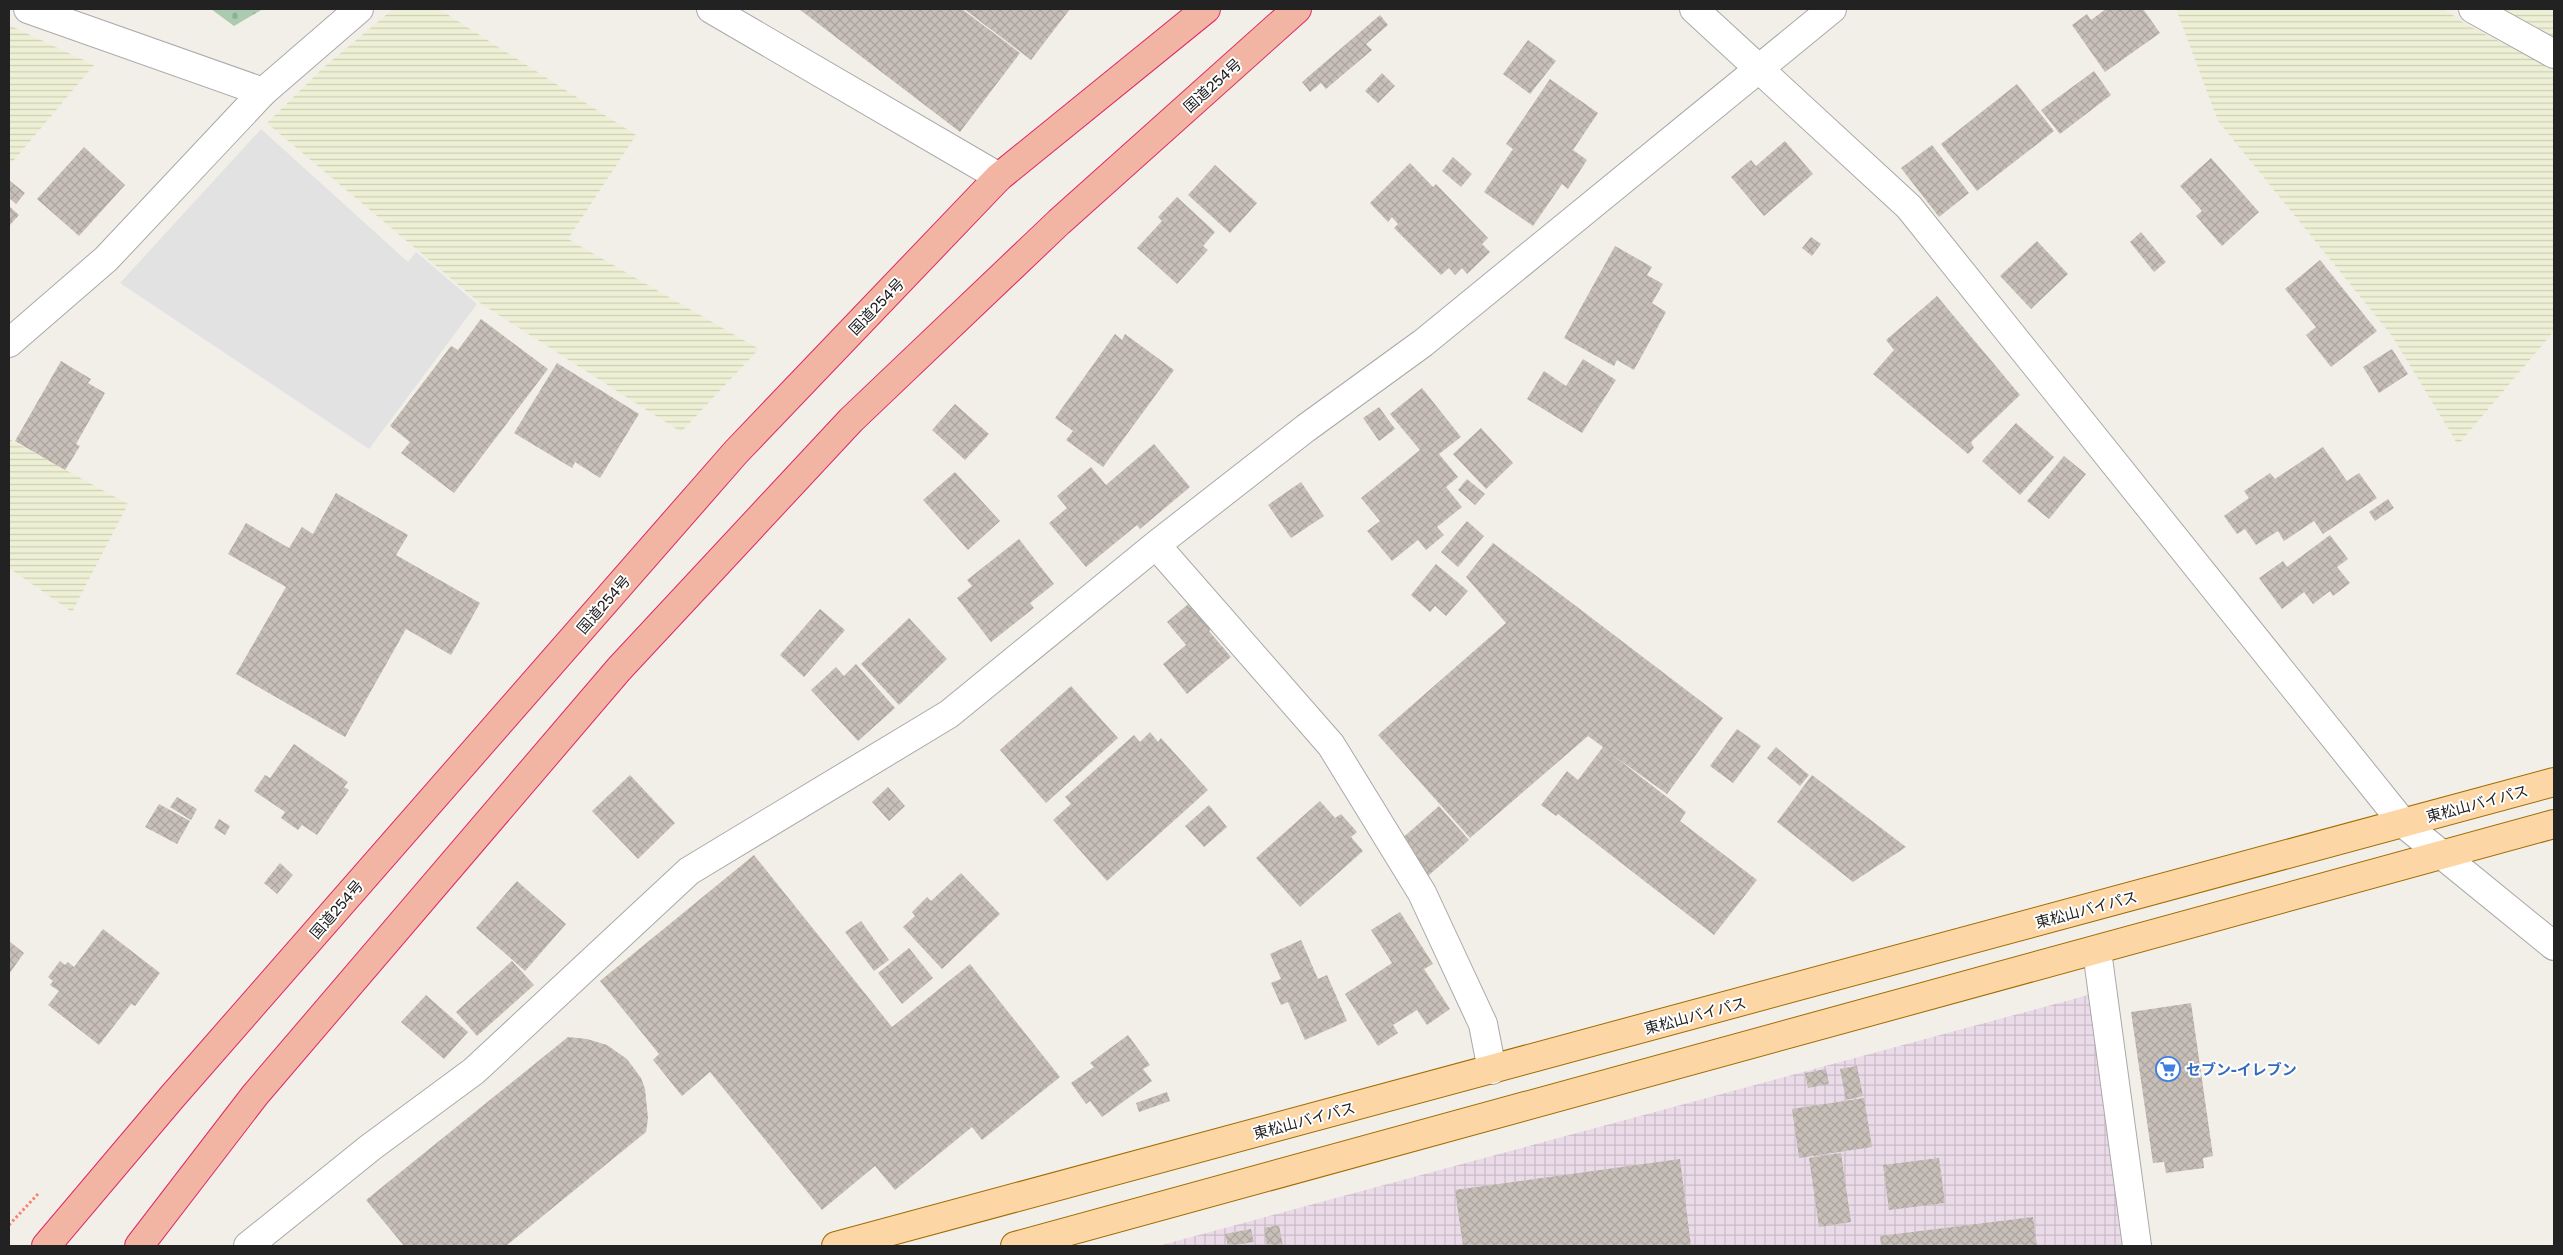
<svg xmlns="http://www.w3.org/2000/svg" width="2563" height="1255" viewBox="0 0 2563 1255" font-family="'Golos Text','Noto Sans JP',sans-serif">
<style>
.industrial{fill:url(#industrial-grid)}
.farmland{fill:url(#farmland-rules)}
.cemetery{fill:url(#cemetery-stones)}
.parking{fill:#e2e2e2}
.building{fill:url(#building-cross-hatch)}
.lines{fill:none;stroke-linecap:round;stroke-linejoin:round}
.minor-casing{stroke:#a9a9a9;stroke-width:30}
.tertiary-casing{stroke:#a9a9a9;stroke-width:30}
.primary-casing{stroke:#a06b00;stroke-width:30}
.trunk-casing{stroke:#dc2a67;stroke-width:30}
.path{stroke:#fa8072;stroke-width:3;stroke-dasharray:2.5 2.5;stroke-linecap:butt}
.minor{stroke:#fff;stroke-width:28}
.tertiary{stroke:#fff;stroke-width:28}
.primary{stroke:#fcd6a4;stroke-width:28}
.trunk{stroke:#f2b4a3;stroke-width:28}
.labels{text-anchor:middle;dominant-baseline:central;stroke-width:4;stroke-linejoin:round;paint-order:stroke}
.street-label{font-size:15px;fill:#222;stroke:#fff}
.shop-label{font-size:15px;font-weight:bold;fill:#366cbe;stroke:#fff;text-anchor:start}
</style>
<defs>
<pattern id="industrial-grid" width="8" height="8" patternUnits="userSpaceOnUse" patternTransform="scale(1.25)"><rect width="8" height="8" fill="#ebdbe8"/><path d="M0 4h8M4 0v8" fill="none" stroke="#c9bcc7"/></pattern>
<pattern id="farmland-rules" width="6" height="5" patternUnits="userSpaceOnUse" patternTransform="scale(1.25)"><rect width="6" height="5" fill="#eef0d5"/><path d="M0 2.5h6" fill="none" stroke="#ccceb7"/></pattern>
<pattern id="cemetery-stones" width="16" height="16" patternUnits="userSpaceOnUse" patternTransform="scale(1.25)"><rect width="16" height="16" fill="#aacbaf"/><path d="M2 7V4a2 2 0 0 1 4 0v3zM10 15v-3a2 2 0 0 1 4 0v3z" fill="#92ae96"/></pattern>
<pattern id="building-cross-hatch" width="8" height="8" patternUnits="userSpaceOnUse" patternTransform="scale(1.25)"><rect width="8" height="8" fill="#c7bfb8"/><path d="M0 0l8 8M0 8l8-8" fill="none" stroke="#aba49e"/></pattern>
</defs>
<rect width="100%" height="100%" fill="#f2efe9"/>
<path class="industrial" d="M2092 994 2126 1246H1158Z"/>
<path class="farmland" d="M393 9H439L636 135 568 239 759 349 681 432 480 303 267 123 324 67Z
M2176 9H2444L2467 25 2554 69V331L2458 445 2392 336 2218 121Z
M2491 9H2554V41Z
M9 25 94 65 9 166Z
M9 439 128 504 72 612 9 568Z"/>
<path class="cemetery" d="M211 9H263L234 26Z"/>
<path class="parking" d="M261 129 408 262 416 252 477 304 369 449 120 283Z"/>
<path class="building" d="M799 9H962L1020 53 960 132Z
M964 9H1070L1031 60Z
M2106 9H2143L2160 33 2105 72 2072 25 2087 14 2091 20Z
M1380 15 1388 25 1366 44 1372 50 1326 89 1321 83 1310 92 1302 82Z
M1528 40 1556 61 1530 94 1503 74Z
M2094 71 2111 95 2060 134 2041 110Z
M1382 73 1395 86 1378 103 1365 91Z
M1550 79 1598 113 1573 150 1587 160 1568 189 1562 184 1533 226 1484 192 1513 149 1506 144Z
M2017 84 2054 131 1977 191 1941 144Z
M1785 141 1813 174 1764 216 1731 177 1751 160 1756 166Z
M1932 145 1969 193 1939 217 1901 168Z
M84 147 125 185 79 236 37 199Z
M1453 157 1472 174 1461 187 1442 171Z
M2211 158 2259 212 2222 246 2196 216 2202 211 2180 186Z
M1410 163 1433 187 1436 184 1488 238 1482 244 1490 252 1467 274 1462 268 1455 275 1449 268 1441 275 1394 228 1398 224 1392 217 1388 222 1370 203Z
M1215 165 1257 203 1230 233 1188 195Z
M9 180 25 193 16 204 9 198Z
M1177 197 1215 232 1203 246 1208 250 1177 284 1137 248 1162 221 1158 217Z
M9 206 19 215 10 225 9 224Z
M2141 232 2166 262 2154 272 2130 242Z
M1811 237 1821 244 1812 256 1802 248Z
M2037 241 2068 274 2031 309 2000 276Z
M1615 246 1652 267 1647 275 1663 284 1652 303 1666 312 1634 370 1617 360 1614 366 1564 338Z
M2320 260 2377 331 2331 367 2306 335 2316 327 2285 289Z
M1937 296 2020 395 1971 442 1974 448 1968 454 1873 374 1894 350 1886 340Z
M481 319 548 369 454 493 401 453 410 442 390 426 451 346 458 350Z
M1115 334 1122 340 1125 334 1174 370 1103 467 1066 440 1073 431 1055 418Z
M2392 349 2408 374 2379 393 2363 367Z
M1583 359 1616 380 1582 433 1527 399 1544 371 1566 386Z
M61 361 91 379 88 383 105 393 76 444 80 446 65 470 15 441Z
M557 363 639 414 600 478 575 462 572 468 514 433Z
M1422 388 1461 437 1439 454 1458 477 1446 487 1462 507 1437 527 1444 535 1426 550 1418 540 1392 561 1367 531 1380 521 1361 498 1420 450 1390 414Z
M955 404 989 434 965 460 932 430Z
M1379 407 1395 429 1379 441 1363 418Z
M2016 423 2054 457 2020 495 1982 461Z
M1481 428 1513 463 1486 489 1453 454Z
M1154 444 1190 487 1140 529 1137 525 1086 567 1049 523 1067 508 1057 496 1091 467 1106 485Z
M2323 447 2347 481 2359 473 2377 498 2323 534 2314 521 2284 541 2278 531 2256 545 2245 529 2237 534 2224 516 2249 498 2244 491 2270 473 2275 479Z
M2064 456 2086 474 2049 519 2027 501Z
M955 472 1000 521 968 550 923 500Z
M1467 479 1485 494 1475 505 1458 490Z
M1301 482 1324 516 1291 538 1268 505Z
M336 493 408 535 396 555 480 603 451 655 406 629 345 737 236 674 286 587 228 554 246 523 289 548 302 527 313 534Z
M2388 499 2394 508 2375 521 2369 512Z
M1467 521 1484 536 1458 567 1441 552Z
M2330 535 2348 559 2337 567 2350 583 2333 596 2330 591 2313 604 2304 592 2282 609 2259 578 2283 561 2287 567Z
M1019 539 1054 584 1030 603 1034 608 991 642 957 598 972 586 967 580Z
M1493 543 1723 718 1667 794 1610 753 1686 812 1680 821 1757 880 1714 935 1558 814 1556 816 1541 805 1567 771 1578 780 1603 747 1588 736 1470 838 1378 735 1506 623 1466 577Z
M1436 564 1468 591 1446 616 1435 606 1430 612 1411 595Z
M1193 600 1215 625 1209 631 1231 657 1187 694 1163 664 1186 645 1167 622Z
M820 609 845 630 804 677 780 655Z
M909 618 947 659 899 705 861 664Z
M856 664 895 708 858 741 811 690 836 667 844 676Z
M1071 686 1118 738 1046 803 1000 750Z
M1737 729 1761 746 1733 783 1710 766Z
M1150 732 1158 742 1161 738 1208 790 1107 881 1053 820 1071 804 1065 797 1134 735 1140 742Z
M294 744 348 782 344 787 349 790 317 835 302 825 298 830 281 818 285 812 254 791 265 775 270 778Z
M1776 747 1809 775 1800 786 1767 758Z
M630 775 675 823 638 859 592 811Z
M1812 775 1906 847 1853 882 1777 822Z
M888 787 905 806 889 821 872 802Z
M177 797 197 809 191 820 170 807Z
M1320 801 1335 818 1341 814 1357 832 1351 837 1363 851 1300 907 1256 858Z
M159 804 190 821 177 844 145 827Z
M1209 805 1227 827 1204 847 1185 826Z
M1439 806 1469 840 1428 876 1399 841Z
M219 819 230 826 225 835 214 828Z
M754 855 892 1027 970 964 1060 1077 982 1140 972 1127 895 1190 875 1166 822 1210 710 1072 682 1096 653 1060 659 1054 600 981Z
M280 863 293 875 277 894 264 883Z
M961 873 1000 914 942 969 903 927 915 916 912 912 927 897 931 901Z
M517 881 566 924 525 971 476 928Z
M1400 912 1433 964 1424 969 1450 1009 1427 1025 1417 1010 1393 1025 1398 1033 1378 1046 1345 994 1392 963 1371 930Z
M861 921 889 960 874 971 845 932Z
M103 929 160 973 135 1006 131 1004 99 1045 48 1005 59 991 50 985 53 981 48 977 60 961 65 965 68 962 74 967Z
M1301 940 1318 979 1327 975 1347 1021 1305 1040 1288 1002 1281 1005 1271 983 1281 979 1270 954Z
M9 941 24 953 9 974Z
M909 948 933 978 902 1004 878 973Z
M512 961 534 985 477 1036 456 1012Z
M426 995 468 1032 444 1059 401 1022Z
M2191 1003 2213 1156 2203 1158 2204 1168 2166 1173 2164 1162 2153 1163 2131 1012Z
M1128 1035 1150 1065 1143 1069 1152 1081 1102 1117 1090 1101 1086 1104 1071 1083 1094 1067 1090 1063Z
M568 1037 587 1039 607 1045 627 1059 641 1078 645 1089 648 1118 646 1132 506 1246H404L366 1200Z
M1857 1066 1863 1096 1846 1100 1840 1069Z
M1826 1069 1829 1084 1808 1088 1805 1073Z
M1167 1092 1170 1101 1139 1112 1136 1103Z
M1864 1098 1872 1147 1799 1158 1792 1109Z
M1841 1153 1851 1222 1819 1227 1809 1158Z
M1939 1158 1945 1203 1889 1210 1883 1165Z
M1680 1159 1691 1246H1463L1455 1190Z
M2033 1217 2037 1246H1881L1880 1236Z
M1279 1225 1283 1246H1267L1264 1228Z
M1251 1229 1254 1242 1228 1246 1225 1234Z"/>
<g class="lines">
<defs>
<path id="minor" d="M28 9 263 92
M1694 9 1909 207 2403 823
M2473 9 2554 54
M1156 545 1331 745 1422 893 1483 1024 1492 1070
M2097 951 2137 1246
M248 1246 371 1147 474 1071 689 871 949 714 1156 545 1306 428 1423 343 1832 9"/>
<path id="tertiary" d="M711 9 999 177
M9 343 106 259 263 92 359 9
M2403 823 2554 946"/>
<path id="primary" d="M836 1246 2554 782
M1015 1246 2554 824"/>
<path id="trunk" d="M46 1246 172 1097 736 452 999 177 1206 9
M139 1246 255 1095 619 669 851 420 1059 222 1297 9"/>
</defs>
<use href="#minor" class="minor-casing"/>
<use href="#tertiary" class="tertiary-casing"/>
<use href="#primary" class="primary-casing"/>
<use href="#trunk" class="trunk-casing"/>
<path class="path" d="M9 1225 38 1194"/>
<use href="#minor" class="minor"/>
<use href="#tertiary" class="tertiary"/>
<use href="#primary" class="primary"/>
<use href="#trunk" class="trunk"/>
</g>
<defs>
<symbol id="supermarket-ring" viewBox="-11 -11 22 22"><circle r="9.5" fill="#fff" stroke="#3f7fe0" stroke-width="1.5"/><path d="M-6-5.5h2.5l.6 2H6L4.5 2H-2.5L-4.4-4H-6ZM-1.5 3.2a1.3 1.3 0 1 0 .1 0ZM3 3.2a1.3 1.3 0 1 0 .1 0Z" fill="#3f7fe0"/></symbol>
</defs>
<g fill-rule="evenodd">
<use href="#supermarket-ring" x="2154" y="1055" width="28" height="28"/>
</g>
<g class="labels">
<g class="street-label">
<text transform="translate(1212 85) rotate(-42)">国道254号</text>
<text transform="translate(876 306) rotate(-46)">国道254号</text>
<text transform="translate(603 604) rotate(-49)">国道254号</text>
<text transform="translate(2477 803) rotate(-15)">東松山バイパス</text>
<text transform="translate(336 909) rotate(-49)">国道254号</text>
<text transform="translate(2086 909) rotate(-15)">東松山バイパス</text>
<text transform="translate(1695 1015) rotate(-15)">東松山バイパス</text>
<text transform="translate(1304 1120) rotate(-15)">東松山バイパス</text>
</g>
<g class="shop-label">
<text x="2186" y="1069">セブン-イレブン</text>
</g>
</g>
<rect width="2563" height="1255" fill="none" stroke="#222222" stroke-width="20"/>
</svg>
